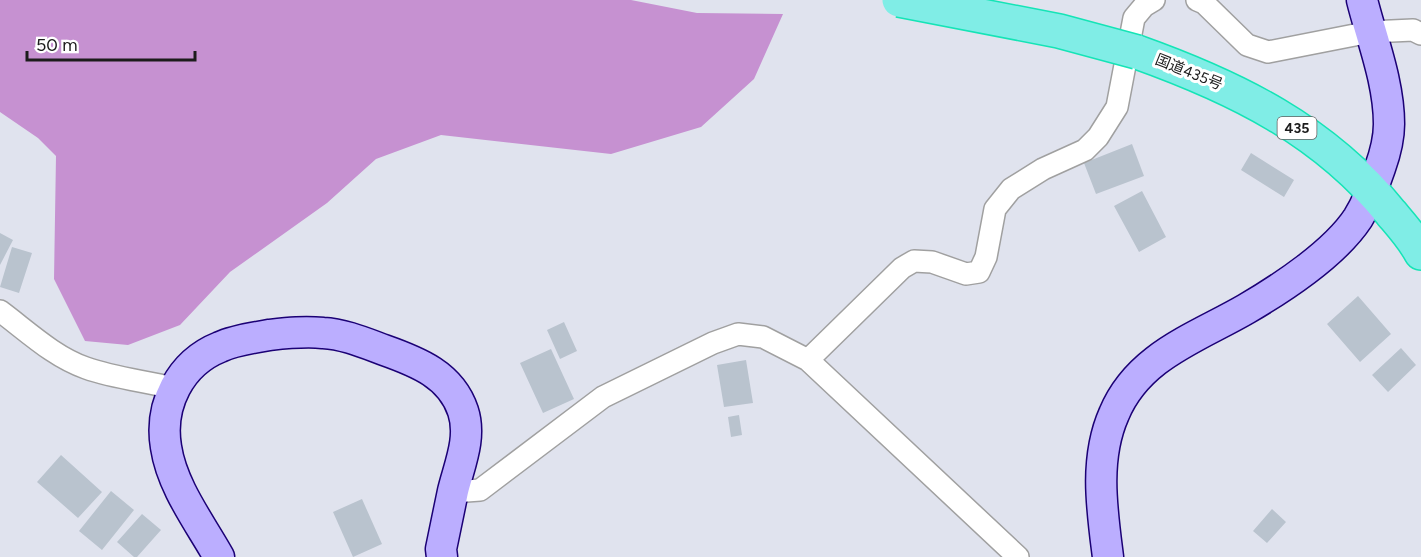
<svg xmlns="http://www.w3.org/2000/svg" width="1421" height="557" viewBox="0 0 1421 557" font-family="Figtree,'Noto Sans JP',sans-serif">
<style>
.forest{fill:#c691d1}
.building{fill:#b9c3ce}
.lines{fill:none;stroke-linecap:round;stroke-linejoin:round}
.street-casing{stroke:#a0a0a0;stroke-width:24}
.secondary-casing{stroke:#1b0075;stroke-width:33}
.highway-casing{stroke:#15e4b6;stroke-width:36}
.street{stroke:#fff;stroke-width:21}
.secondary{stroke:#bbaeff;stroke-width:30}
.highway{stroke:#80ede6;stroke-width:33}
.highway-bridge-casing{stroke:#15e4b6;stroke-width:36;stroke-linecap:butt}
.highway-bridge{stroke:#80ede6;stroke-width:33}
.labels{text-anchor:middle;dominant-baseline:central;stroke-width:6;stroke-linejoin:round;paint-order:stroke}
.shield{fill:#fff;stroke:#606060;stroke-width:1.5}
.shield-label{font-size:14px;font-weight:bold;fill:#1c1c1c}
.street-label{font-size:15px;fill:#1c1c1c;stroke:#fff}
</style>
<rect width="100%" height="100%" fill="#e0e3ee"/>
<path class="forest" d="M0 0H631L697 13 783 14 754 79 701 127 611 154 441 135 376 159 327 203 230 272 180 325 128 345 85 341 54 279 56 156 38 138 0 112Z"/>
<path class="building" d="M1132 144 1144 176 1096 194 1084 163Z
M1251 153 1294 180 1284 197 1241 170Z
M1142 191 1166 237 1139 252 1114 206Z
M0 233 13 240 0 265Z
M12 247 32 253 19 293 0 287Z
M1358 296 1391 334 1360 362 1327 324Z
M564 322 577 351 560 359 547 330Z
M1401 348 1416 365 1388 392 1372 375Z
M551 349 574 399 543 413 520 363Z
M746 360 753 403 724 407 717 365Z
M739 415 742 435 731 437 728 417Z
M61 455 102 492 78 518 37 482Z
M111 491 134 510 102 550 79 531Z
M362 499 382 544 353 557 333 512Z
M1272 509 1286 522 1267 543 1253 531Z
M142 514 161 530 137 557H134L117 542Z"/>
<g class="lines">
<defs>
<path id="street" d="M1197 0 1204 3 1247 45 1268 52 1370 32 1413 30 1421 34
M0 311C27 331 54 357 86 368 114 378 145 381 173 388
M808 360 902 268 914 261 932 262 966 274 979 272 986 257 995 209 1011 189 1043 169 1085 150 1098 137 1117 107 1134 18 1144 6 1154 0
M453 492 480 490 603 397 713 343 738 334 763 337 808 360 1018 557"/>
<path id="secondary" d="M219 557C200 523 172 487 166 447 159 405 180 363 220 347 235 340 253 338 269 335 287 333 304 331 323 333 344 334 365 343 384 350 418 362 451 375 463 411 472 438 459 466 453 491 449 511 445 530 441 549L442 557
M1108 557C1102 510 1094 459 1114 414 1138 356 1196 338 1246 309 1282 288 1335 253 1358 218 1368 202 1374 186 1380 168 1385 154 1389 139 1389 124 1389 82 1372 40 1362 0"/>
<path id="highway" d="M1137 52C1235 87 1324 130 1391 213 1402 226 1413 238 1421 253"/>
</defs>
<use href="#street" class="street-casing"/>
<use href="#secondary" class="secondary-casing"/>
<use href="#highway" class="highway-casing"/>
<use href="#street" class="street"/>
<use href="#secondary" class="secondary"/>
<use href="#highway" class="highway"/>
<defs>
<path id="highway-bridge" d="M899 0 1059 31 1137 52"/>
</defs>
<use href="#highway-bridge" class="highway-bridge-casing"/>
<use href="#highway-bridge" class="highway-bridge"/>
</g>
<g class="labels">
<rect class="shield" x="1277.5" y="117" width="39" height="22" rx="4.5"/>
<g class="shield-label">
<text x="1297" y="128">435</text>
</g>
<g class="street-label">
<text transform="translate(1189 72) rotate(22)">国道435号</text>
</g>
</g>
<path d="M27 51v9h168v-9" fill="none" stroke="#1c1c1c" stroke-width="3"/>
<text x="36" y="51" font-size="18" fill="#1c1c1c" stroke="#ffffff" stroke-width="4.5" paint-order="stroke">50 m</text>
</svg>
